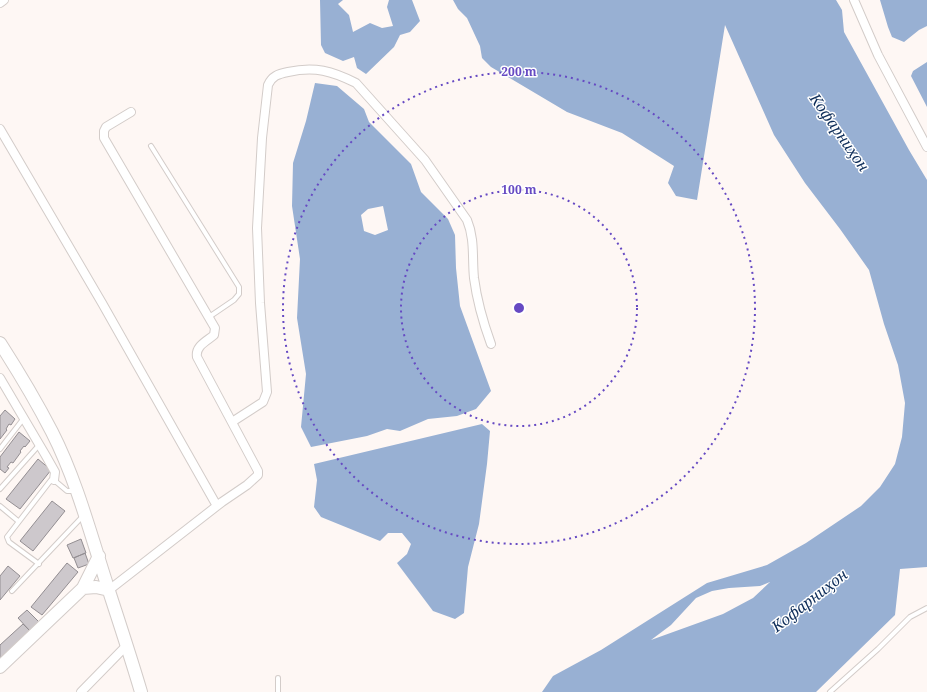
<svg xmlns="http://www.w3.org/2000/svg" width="927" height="692" viewBox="0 0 927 692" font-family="'Noto Serif',serif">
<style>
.water{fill:#98b0d3;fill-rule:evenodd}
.building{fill:#cdc8cc;stroke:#938e92}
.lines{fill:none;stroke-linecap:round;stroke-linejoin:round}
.lane-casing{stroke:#d3ccc9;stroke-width:6}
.street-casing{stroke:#d3ccc9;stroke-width:10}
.secondary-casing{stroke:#d3ccc9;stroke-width:14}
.lane{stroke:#fff;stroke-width:4}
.street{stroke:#fff;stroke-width:8}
.secondary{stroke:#fff;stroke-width:12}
.ring{fill:none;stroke:#664ac3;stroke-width:2;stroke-dasharray:2 4}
.labels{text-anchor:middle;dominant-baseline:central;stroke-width:3;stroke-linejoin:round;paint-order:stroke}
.water-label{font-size:15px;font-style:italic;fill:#0f2e5a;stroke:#fff}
.centre{fill:#664ac3;stroke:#fff;stroke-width:2}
.ring-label{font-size:12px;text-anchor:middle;font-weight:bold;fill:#664ac3;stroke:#fff;stroke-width:3;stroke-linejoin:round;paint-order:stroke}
</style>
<rect width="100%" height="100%" fill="#fef7f4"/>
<path class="water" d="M320 0H343L338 4 349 15 353 32 370 23 382 28 393 26 387 7 389 0H412L420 21 410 32 400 35 394 47 366 74 357 68 354 57 343 61 325 53 321 45Z
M453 0H836L842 10 844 32 909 150 927 180V567L900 569 895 615 816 692H542L553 676 601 650 707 583 767 565 806 543 861 506 880 487 895 464 902 437 905 403 898 365 884 324 869 270 840 229 805 183 774 135 725 25 697 200 676 196 668 183 674 166 622 133 567 112 491 67 482 58 480 46 467 18 458 9ZM770 582 753 598 723 614 651 640 671 625 696 598 712 591 729 588 760 586Z
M880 0H927V26L919 30 904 42 892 37 888 27Z
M927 62V107L911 76 913 71Z
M315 83 337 86 364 109 369 122 411 164 421 192 448 219 455 235 456 268 460 306 491 391 476 409 457 416 428 419 400 431 387 429 367 436 311 447 301 427 306 374 297 318 300 259 292 206 293 163 306 121ZM383 206 388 230 375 235 364 231 361 215 368 209Z
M482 424 490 431 487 464 479 524 468 567 464 613 455 619 433 611 397 563 407 554 411 544 402 533H388L380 541 321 517 314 507 317 480 314 464Z"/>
<path class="building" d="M5 410 15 419 11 425 9 424 6 429 7 430 0 439V416Z
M19 432 30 441 25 447 24 446 20 451 21 452 13 463 11 462 7 467 9 468 5 473 0 469V457Z
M38 459 51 470 20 509 6 499Z
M52 501 65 511 33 551 20 541Z
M81 539 86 553 73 558 67 545Z
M85 553 89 564 78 568 74 558Z
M67 563 78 572 42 615 31 607Z
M8 566 20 576 0 600V576Z
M27 610 39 622 30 631 18 618Z
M23 624 30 631 0 659V645Z"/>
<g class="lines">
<defs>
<path id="lane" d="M151 146 239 287V294L234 300 209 317
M0 449 24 418
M0 489 40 444
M0 506 18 521
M39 564 9 542 7 537 51 480H54L67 491H75
M12 591 83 516
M278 678V692
M830 692 878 649 910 617 927 608"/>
<path id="street" d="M854 0 878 55 927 147
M0 3 4 0
M0 129 102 303 217 506
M0 378 46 456 55 472 54 480
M232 422 263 402 267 392 260 303 257 228 262 138 268 85C272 76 278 74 288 72 315 66 332 71 356 83L425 160 467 220C475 239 472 258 474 278 477 301 483 322 491 344
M109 590 222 502 247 485 258 475V471L197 357C195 346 207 341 214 335L215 328 104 138V131L106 127 131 112
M81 692 127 645"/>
<path id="secondary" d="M0 343C18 371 36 401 52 432 77 481 92 539 109 591 120 625 131 658 141 692
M83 588 96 587 109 590
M0 667 83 588 99 556"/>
</defs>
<use href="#lane" class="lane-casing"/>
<use href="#street" class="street-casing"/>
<use href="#secondary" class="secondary-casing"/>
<use href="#lane" class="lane"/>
<use href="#street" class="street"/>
<use href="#secondary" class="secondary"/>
</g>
<g class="ring">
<circle cx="519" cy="308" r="118"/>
<circle cx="519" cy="308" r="236"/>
</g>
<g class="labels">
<g class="water-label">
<text transform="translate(840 132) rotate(55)">Кофарниҳон</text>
<text transform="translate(809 600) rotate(-38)">Кофарниҳон</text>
</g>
</g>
<circle cx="519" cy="308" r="6" class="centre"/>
<g class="ring-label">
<text x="519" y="76">200 m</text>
<text x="519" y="194">100 m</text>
</g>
</svg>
